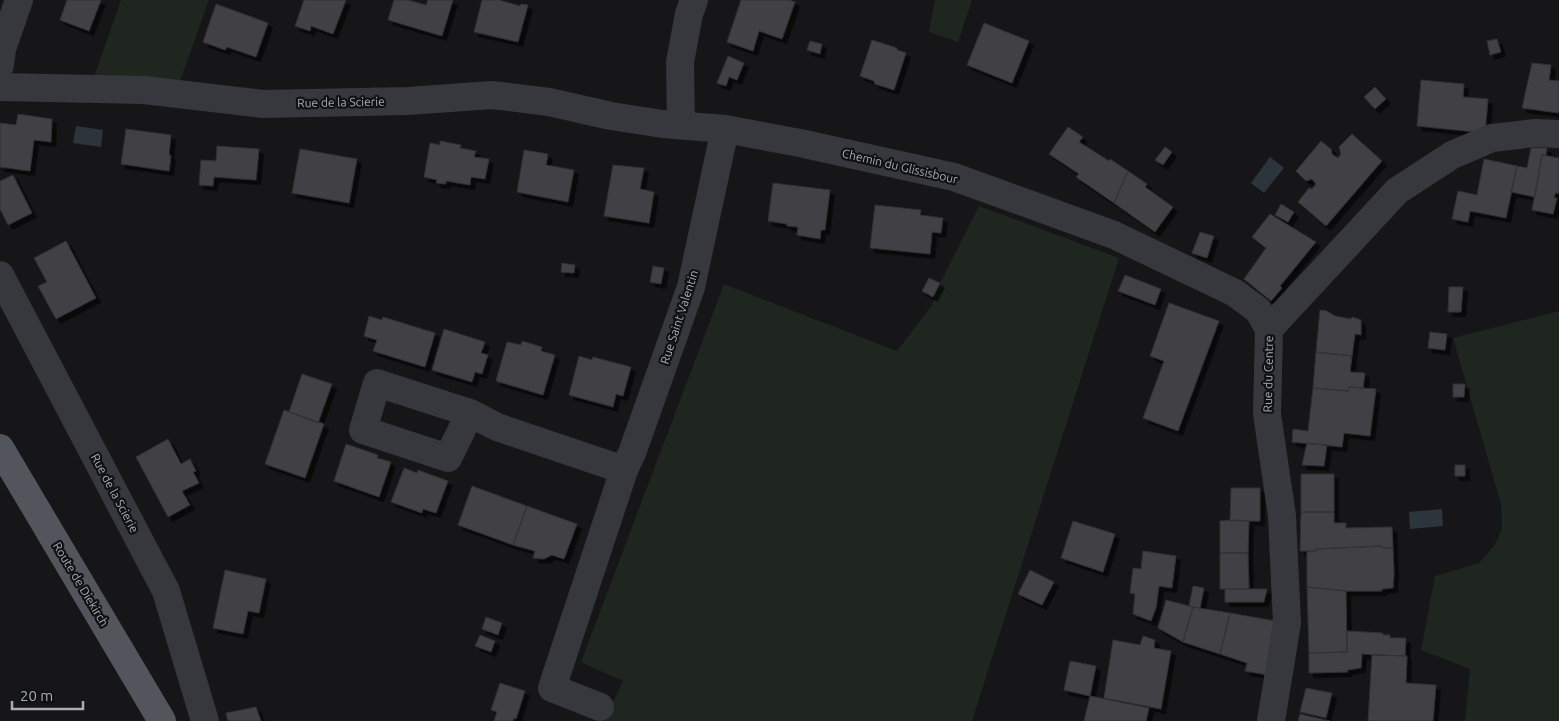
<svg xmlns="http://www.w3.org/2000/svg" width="1559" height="721" viewBox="0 0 1559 721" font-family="Ubuntu,sans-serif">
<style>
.green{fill:#1e261f}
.water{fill:#2c353c}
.building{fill:#404145;stroke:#303034;filter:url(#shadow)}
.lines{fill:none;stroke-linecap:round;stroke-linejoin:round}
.minor{stroke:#37383d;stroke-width:28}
.major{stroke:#53555c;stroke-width:28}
.labels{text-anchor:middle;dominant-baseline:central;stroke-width:4.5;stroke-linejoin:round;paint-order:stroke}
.street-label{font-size:12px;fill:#a8adb8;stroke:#111113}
</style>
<defs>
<filter id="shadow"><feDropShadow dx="4.5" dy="4.5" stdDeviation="0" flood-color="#0009"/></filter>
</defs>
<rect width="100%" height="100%" fill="#161618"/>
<path class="green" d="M121 0H209L180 81 94 77Z
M935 0H972L958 42 929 32Z
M979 206 1119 258 972 721H604L623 681 581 662 724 284 897 351 932 305 940 283Z
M1559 311V721H1465L1470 669 1421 650 1435 576 1479 563 1494 546 1502 529 1501 504 1453 338Z"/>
<path class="water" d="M76 126 103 130 101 147 73 143Z
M1270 157 1284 168 1264 193 1251 183Z
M1442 509 1443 526 1410 529 1409 512Z"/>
<path class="building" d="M67 0H101L89 31 60 20Z
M304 0H346L333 34 311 26 310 31 295 26Z
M394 0H408L426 5 428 0H453L442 36 388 20Z
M482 0H499L520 6 521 4 528 5 518 42 474 32Z
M741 0H789L795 2 782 39 759 31 753 51 727 42Z
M216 4 268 23 256 57 227 47 225 50 203 42Z
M984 23 1029 41 1012 83 967 65Z
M1497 39 1501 52 1490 55 1487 41Z
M872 40 897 48V50L906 53 894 90 875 84 874 81 860 76Z
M810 41 822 44 820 54 807 50Z
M728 56 744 63 737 80 729 77 726 86 717 83Z
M1532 63 1551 65 1549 80 1559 81V113L1522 108Z
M1421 80 1464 84 1463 97 1488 99 1485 133 1417 126Z
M1375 87 1386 99 1375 109 1364 97Z
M18 114 52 119 51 142 34 140 30 171 0 167V123L16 125Z
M1068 127 1083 137 1079 142 1109 161 1110 159 1128 171 1114 203 1076 177 1079 174 1049 154Z
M126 129 171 135 169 154 171 156 169 171 121 164Z
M1352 134 1382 161 1326 226 1298 202 1309 188 1312 189 1316 184 1312 179 1306 181 1296 171 1321 141 1331 149 1332 154 1338 158 1341 154 1339 147Z
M440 141 461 145 460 148 476 151 474 157 489 159 485 179 471 177 470 185 446 181V184L436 183 437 180 424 177 430 143 440 145Z
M217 146 259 149 256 180 214 177 213 186 199 185 201 160 216 161Z
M1165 147 1172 152 1163 165 1155 160Z
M1531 148H1547L1546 155H1542L1535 197 1511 192 1517 166 1527 168Z
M300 149 357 159 349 203 292 193Z
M524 150 548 154 546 165 574 170 568 202 517 192Z
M1542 155 1559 158V193H1555L1554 198H1557L1553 214 1532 210Z
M1484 159 1517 166 1506 218 1470 211 1468 222 1452 219 1458 191 1477 195Z
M613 165 644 168 640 189 654 192 649 223 604 216Z
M1128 171 1147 184 1145 187 1173 207 1155 232 1114 203Z
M13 175 32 213 8 225 0 209V181Z
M773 183 830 190 825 230H821L820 239 797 235 798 227 787 226V224L768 221Z
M1281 204 1294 212 1288 222 1275 215Z
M875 205 921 210 920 215 943 218 941 233 932 232 930 254 870 248Z
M1270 214 1316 242 1280 286 1282 288 1271 301 1244 279 1266 248 1252 237Z
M1200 232 1214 236 1207 258 1192 253Z
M66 241 96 298 56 319 38 286 47 282 34 258Z
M562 263 575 265 574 273 561 272Z
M653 266 664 268 661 284 650 282Z
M1125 275 1161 289 1155 305 1118 291Z
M929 278 940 283 933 297 922 291Z
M1449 287H1463L1461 312H1448Z
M1169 303 1219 321 1178 431 1143 418 1164 361 1150 356Z
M1320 310 1327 311 1335 316 1351 319 1352 317 1361 320V335L1355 334 1352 356 1316 352Z
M369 316 382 320 383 317 435 333 425 367 373 351 377 340 364 336Z
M444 329 485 342 481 353 488 355 482 374 475 372 472 382 432 370Z
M1430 332 1447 334 1445 350 1428 348Z
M522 341 542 347 541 351 555 355 543 395 496 381 507 342 521 345Z
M1316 352 1352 356 1350 372 1365 373 1363 388 1349 387 1348 391 1313 388Z
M579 356 592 360 593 357 631 367 623 396 616 394 613 407 569 395Z
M302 374 332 384 318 423 289 412Z
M1453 384H1465L1464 397H1453Z
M1349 387 1376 389 1370 436 1344 433 1342 447 1292 442 1293 429 1308 431 1313 388 1348 391Z
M284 410 324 424 305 478 265 464Z
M168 439 181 464 190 459 196 471 193 472 199 483 182 491 190 505 168 517 136 457Z
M1307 443 1327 445 1324 466 1302 465Z
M346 444 378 455 377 458 391 462 379 497 334 481Z
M1455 465H1465V476H1455Z
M404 468 417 473 418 470 448 481 436 513 423 509 422 513 391 502Z
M1301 474H1334V512H1301Z
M472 486 527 506 513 545 458 525Z
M1231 488H1260V521H1230Z
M527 506 577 524 564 559 552 555 544 559 533 558 535 551 513 545Z
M1301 512H1334V523H1346V528L1392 527 1393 548H1382V546L1316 549V551H1300Z
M1236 520 1249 521 1248 553H1220V521Z
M1073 521 1115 534 1103 572 1061 558Z
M1382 546V548H1393L1394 573 1393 588 1382 589V591H1346L1307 587V551H1316V549Z
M1143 551 1176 556 1172 588 1159 586 1156 608 1151 621 1133 614 1135 594 1130 593 1133 568 1141 569Z
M1220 553H1248L1249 589H1220Z
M225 570 266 579 259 613 248 611 243 634 213 628Z
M1030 570 1054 582 1042 605 1018 594Z
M1193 586 1204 588 1200 608 1189 606Z
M1307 587 1346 591 1347 652 1309 653Z
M1225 589H1267L1264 602H1225Z
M1166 600 1193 607 1183 642 1158 628Z
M1193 607 1230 613 1220 654 1183 642Z
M1230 613 1275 621 1268 675 1245 671 1247 663 1220 654Z
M486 617 502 623 498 635 482 629Z
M1347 631 1383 633V635H1390V638H1406L1405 656 1362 654 1361 668 1347 670 1348 672 1309 673V653L1347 652Z
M480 635 495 641 491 652 475 646Z
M1143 636 1155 640 1154 648 1171 651 1161 709 1104 698 1113 640 1140 645Z
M1372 655 1407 656 1406 683 1436 685 1433 721H1368Z
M1070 661 1096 666 1090 696 1064 690Z
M500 683 525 691 516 719 514 718 513 721H494L497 712 491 710Z
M1306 688 1332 693 1326 718 1300 712Z
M1090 696 1149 708 1146 721H1084Z
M256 707 261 721H228L226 713Z
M1300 714 1330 721H1298Z"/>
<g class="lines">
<path class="minor" d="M0 65 2 49 19 0
M0 87 144 90 263 104 408 101 492 95 549 102 611 116 663 124 725 129 800 143 954 177 1114 235 1235 293 1258 310 1269 329
M681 125 680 62 689 14 694 0
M0 275 166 591 205 721
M470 413 448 458 363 430 377 383 470 413 497 427 624 470
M600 707 552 688 624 470 632 453 691 287 725 129
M1271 721 1287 623 1282 516 1267 414 1269 329 1397 191 1452 155 1492 138 1535 133 1559 134"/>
<path class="major" d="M0 448 162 721"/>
</g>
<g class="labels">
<g class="street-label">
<text transform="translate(341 102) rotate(-1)">Rue de la Scierie</text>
<text transform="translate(900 166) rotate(13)">Chemin du Glissisbour</text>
<text transform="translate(679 317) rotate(-72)">Rue Saint Valentin</text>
<text transform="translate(1268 374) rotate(-89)">Rue du Centre</text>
<text transform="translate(115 493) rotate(62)">Rue de la Scierie</text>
<text transform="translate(81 584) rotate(59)">Route de Diekirch</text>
</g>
</g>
<path d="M12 701v8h71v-8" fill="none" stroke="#a8adb8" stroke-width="2.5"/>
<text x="20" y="701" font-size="15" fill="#a8adb8" stroke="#111113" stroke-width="4" paint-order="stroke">20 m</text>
</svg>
